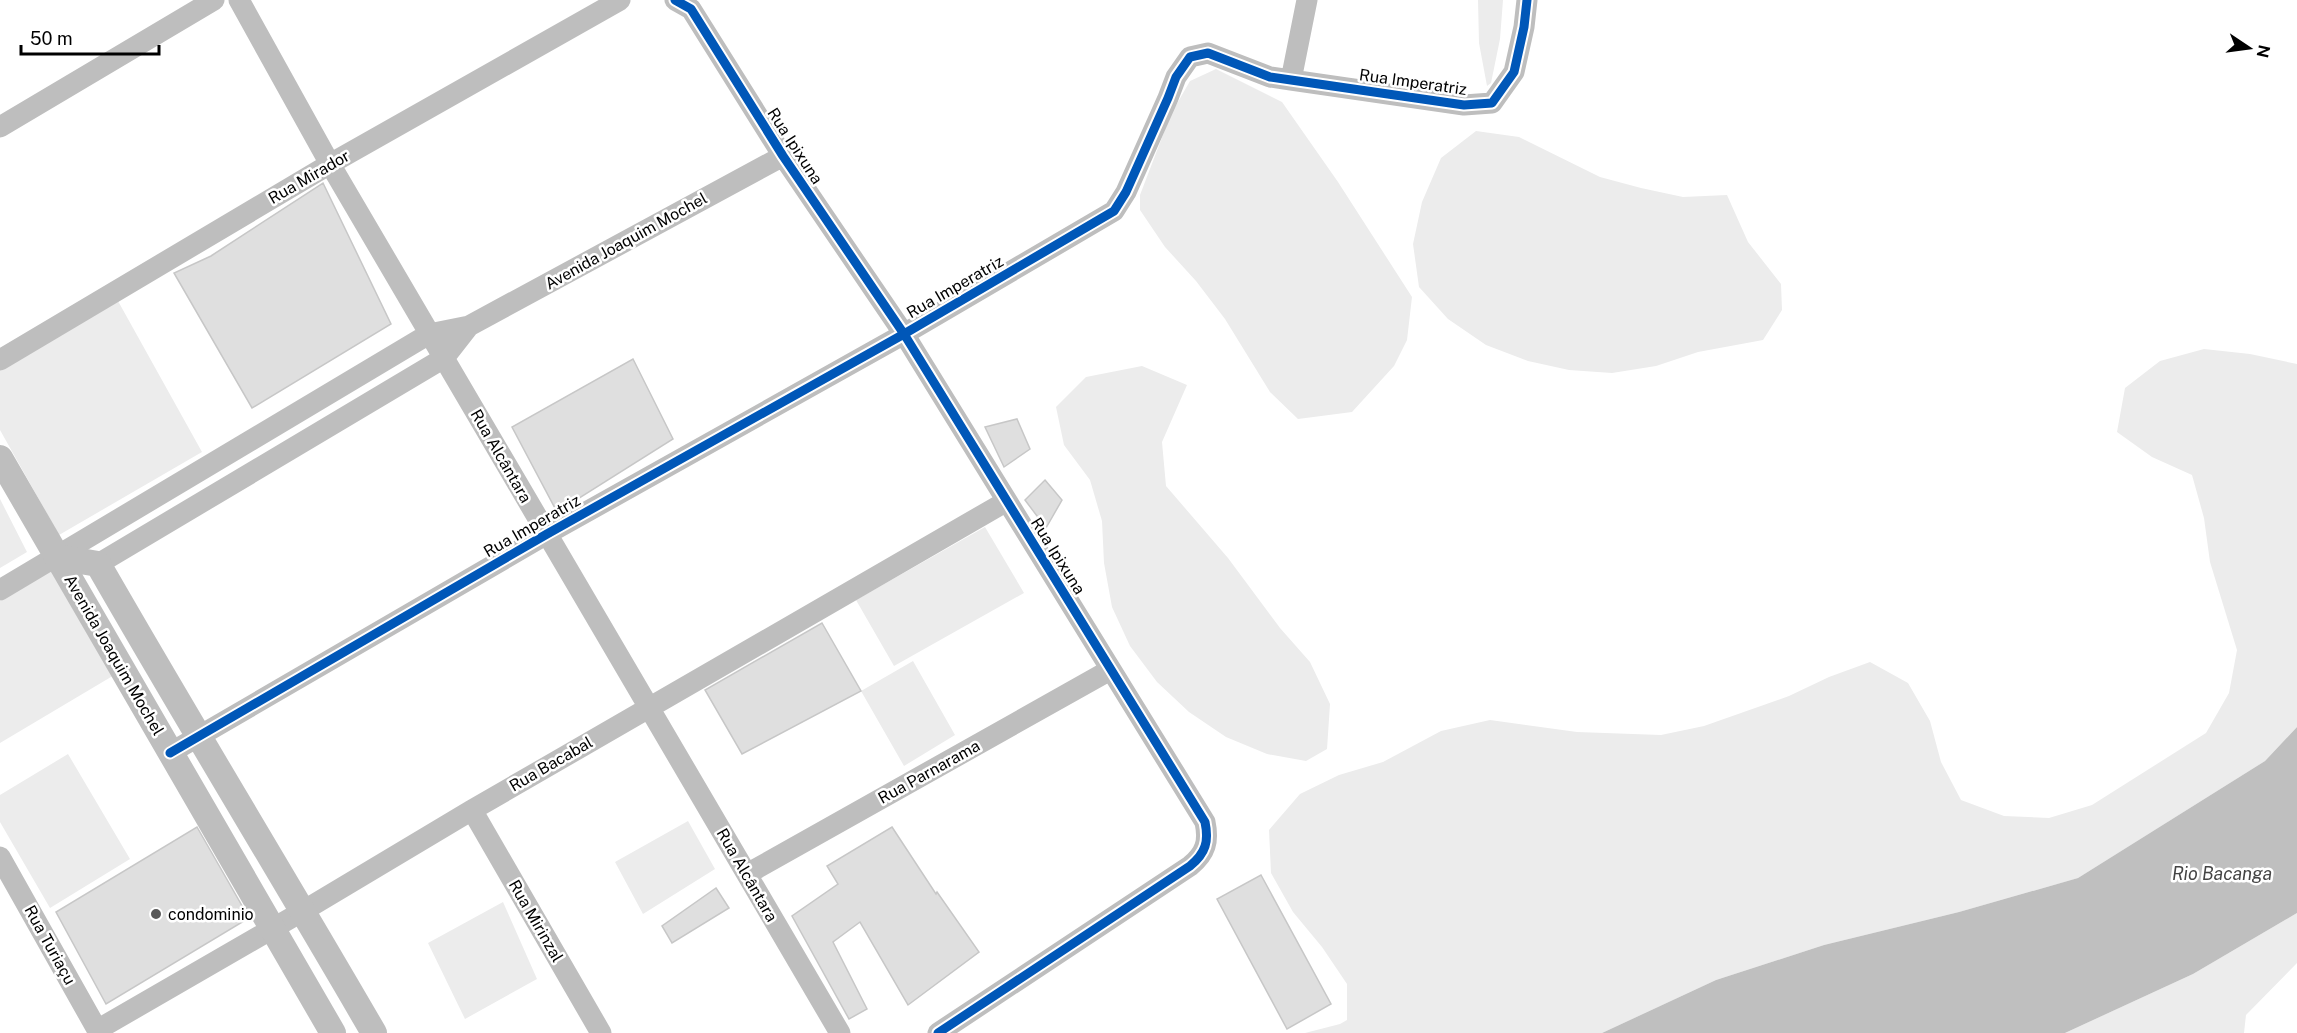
<svg xmlns="http://www.w3.org/2000/svg" width="2297" height="1033" viewBox="0 0 2297 1033" font-family="'Public Sans',sans-serif">
<style>
.green{fill:#ececec}
.water{fill:#bfbfbf}
.building{fill:#dfdfdf;stroke:#c7c7c7;stroke-width:1.5}
.lines{fill:none;stroke-linecap:round;stroke-linejoin:round}
.minor{stroke:#bebebe;stroke-width:21}
.tertiary{stroke:#bebebe;stroke-width:26}
.cycleway-casing{stroke:#fff;stroke-width:13}
.cycleway{stroke:#0057b8;stroke-width:9}
.poi-dot{fill:#595959;stroke:#fff;stroke-width:2}
.labels{text-anchor:middle;dominant-baseline:central;stroke-width:5;stroke-linejoin:round;paint-order:stroke}
.street-label{font-size:16px;fill:#000;stroke:#fff}
.poi-label{font-size:16px;fill:#000;stroke:#fff;text-anchor:start}
.water-label{font-size:18px;font-style:italic;fill:#444;stroke:#fff}
</style>
<rect width="100%" height="100%" fill="#fff"/>
<path class="green" d="M1478 0H1503L1500 39 1491 83 1487 86 1479 43Z
M1216 69 1282 102 1338 182 1412 297 1407 340 1394 366 1352 412 1298 419 1270 392 1225 319 1196 281 1165 247 1140 210V195L1171 114 1190 81Z
M1476 131 1519 137 1600 177 1641 188 1683 197 1727 195 1748 242 1781 284 1782 310 1763 340 1698 352 1656 366 1612 373 1569 370 1528 361 1486 345 1448 319 1419 287 1413 244 1422 202 1441 158Z
M118 301 202 452 59 535 0 430V368Z
M2204 349 2250 354 2297 364V727L2265 761 2078 878 1959 912 1824 945 1716 980 1602 1033H1305L1340 1024 1347 1020V984L1322 947 1293 912 1271 873 1269 830 1300 794 1339 775 1383 762 1441 731 1490 720 1577 732 1661 735 1704 726 1789 696 1829 677 1870 662 1908 683 1930 721 1941 762 1961 800 2004 816 2049 818 2092 805 2206 733 2229 693 2237 650 2210 562 2204 518 2192 475 2152 457 2117 432 2125 388 2160 361Z
M1142 366 1187 385 1162 442 1166 486 1228 558 1280 628 1310 662 1330 704 1327 749 1306 761 1267 754 1226 737 1189 712 1157 682 1130 646 1112 607 1104 563 1102 521 1090 480 1064 445 1056 407 1086 377Z
M0 499 27 552 0 568Z
M985 527 1024 593 894 666 856 600Z
M53 569 116 674 0 743V601Z
M913 661 955 735 904 766 861 691Z
M68 754 130 859 50 908 0 822V795Z
M688 821 715 869 643 914 615 862Z
M503 902 537 979 465 1019 428 943Z
M2297 913V963L2246 1015 2244 1033H2065L2193 974Z"/>
<path class="water" d="M2297 727V913L2193 974 2065 1033H1602L1716 980 1824 945 1959 912 2078 878 2265 761Z"/>
<path class="building" d="M323 183 391 324 252 408 174 273 211 256Z
M633 359 673 439 557 512 512 427Z
M1017 419 1030 449 1004 467 985 427Z
M1045 480 1062 500 1046 528 1025 500Z
M822 623 861 691 742 754 705 690Z
M197 827 249 918 106 1004 56 912Z
M892 827 936 894 937 892 979 952 908 1005 860 922 833 942 867 1009 849 1019 792 916 838 884 827 866Z
M1261 875 1331 1004 1287 1029 1217 899Z
M716 888 729 908 672 943 662 926Z"/>
<g class="lines">
<path class="minor" d="M239 0 330 164 840 1033
M675 0 691 9 783 156 904 334 1205 822C1209 841 1206 853 1190 866L938 1033
M1291 80 1307 0
M0 127 214 0
M0 360 330 164 620 0
M98 564 444 358 469 326
M0 590 429 334 469 326 783 156
M170 753 547 534 904 334 1114 211 1126 192 1168 98 1176 77 1190 57 1208 53 1270 77 1291 80 1464 105 1492 103 1514 72 1524 27 1527 0
M472 810 601 1033
M0 857 99 1033
M747 874 1110 670
M97 1030 303 911 472 810 1007 501"/>
<path class="tertiary" d="M0 458 333 1033
M57 557 98 564C188 721 283 876 374 1033"/>
<defs>
<path id="cycleway" d="M675 0 691 9 783 156 904 334 1205 822C1209 841 1206 853 1190 866L938 1033
M170 753 547 534 904 334 1114 211 1126 192 1168 98 1176 77 1190 57 1208 53 1270 77 1291 80 1464 105 1492 103 1514 72 1524 27 1527 0"/>
</defs>
<use href="#cycleway" class="cycleway-casing"/>
<use href="#cycleway" class="cycleway"/>
</g>
<circle class="poi-dot" cx="156" cy="914" r="6"/>
<g class="labels">
<g class="street-label">
<text transform="translate(1413 82) rotate(8)">Rua Imperatriz</text>
<text transform="translate(795 146) rotate(57)">Rua Ipixuna</text>
<text transform="translate(309 177) rotate(-30)">Rua Mirador</text>
<text transform="translate(626 241) rotate(-29)">Avenida Joaquim Mochel</text>
<text transform="translate(955 287) rotate(-30)">Rua Imperatriz</text>
<text transform="translate(501 456) rotate(60)">Rua Alcântara</text>
<text transform="translate(532 526) rotate(-30)">Rua Imperatriz</text>
<text transform="translate(1058 556) rotate(58)">Rua Ipixuna</text>
<text transform="translate(114 655) rotate(60)">Avenida Joaquim Mochel</text>
<text transform="translate(551 764) rotate(-30)">Rua Bacabal</text>
<text transform="translate(929 772) rotate(-29)">Rua Parnarama</text>
<text transform="translate(747 875) rotate(60)">Rua Alcântara</text>
<text transform="translate(536 921) rotate(60)">Rua Mirinzal</text>
<text transform="translate(50 945) rotate(61)">Rua Turiaçu</text>
</g>
<g class="poi-label">
<text x="168" y="914">condominio</text>
</g>
<g class="water-label">
<text x="2222" y="873">Rio Bacanga</text>
</g>
</g>
<g transform="translate(2249 48) rotate(103)" stroke="#ffffff" stroke-width="4.5" paint-order="stroke">
<path d="M0-4.5L10 22L0 15L-10 22Z" fill="#000000"/>
<text y="-9" font-size="16" font-weight="bold" text-anchor="middle" fill="#000000">N</text>
</g>
<path d="M21 45v9h138v-9" fill="none" stroke="#000000" stroke-width="3"/>
<text x="30" y="45" font-size="18" fill="#000000" stroke="#ffffff" stroke-width="4.5" paint-order="stroke">50 m</text>
</svg>
